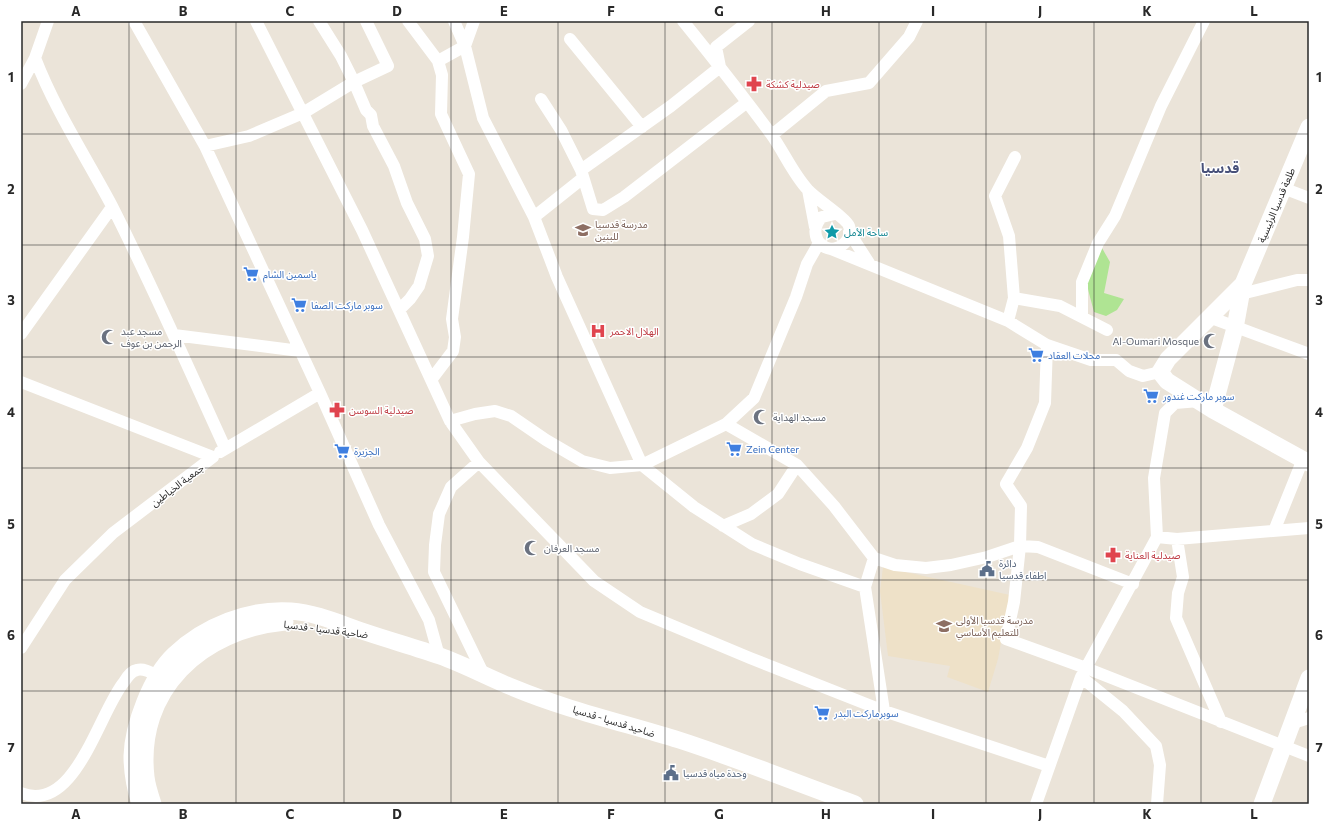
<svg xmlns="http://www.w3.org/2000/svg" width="1330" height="825" viewBox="0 0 1330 825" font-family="Commissioner,'Noto Sans Arabic',sans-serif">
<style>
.education{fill:#eee1c8}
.green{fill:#afe493}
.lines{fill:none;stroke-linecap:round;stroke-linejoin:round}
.minor{stroke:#fff;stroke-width:12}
.secondary{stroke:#fff;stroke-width:17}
.grid{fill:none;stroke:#282828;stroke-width:1;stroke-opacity:0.55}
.labels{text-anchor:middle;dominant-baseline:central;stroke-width:3;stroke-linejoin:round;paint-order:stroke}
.health-label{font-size:10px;fill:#be3a42;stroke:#fff;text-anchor:start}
.street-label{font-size:10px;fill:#282828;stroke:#fff}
.education-label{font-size:10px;fill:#785e54;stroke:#fff;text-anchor:start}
.culture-label{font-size:10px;fill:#0d838f;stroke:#fff;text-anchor:start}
.shop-label{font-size:10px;fill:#366cbe;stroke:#fff;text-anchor:start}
.worship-label{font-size:10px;fill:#5b616d;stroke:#fff;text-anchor:start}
.service-label{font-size:10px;fill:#4e5e75;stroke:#fff;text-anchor:start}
.district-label{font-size:14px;font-weight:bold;fill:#48517a;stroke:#fff}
.neatline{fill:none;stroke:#282828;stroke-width:1.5}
.grid-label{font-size:13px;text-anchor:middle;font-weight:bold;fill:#282828}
</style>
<rect width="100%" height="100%" fill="#ebe4d9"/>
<path class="education" d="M883 567 1010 595 998 659 988 692 947 677 950 666 888 656 880 591Z"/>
<path class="green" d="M1102 248 1110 262 1104 293 1124 299 1117 310 1106 316 1094 312C1087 283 1079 273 1102 248Z"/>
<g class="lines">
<path class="minor" d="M48 21 35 58C55 110 86 157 112 206 152 285 188 367 225 448
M134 21 205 146 320 393 379 525 429 620 439 656
M256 21 362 230 450 421 479 462 594 581 640 612 750 658 884 711 1049 766
M366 21 388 66 354 82 366 110 371 115 373 126 394 166 407 203 425 239 428 256 419 286 410 299 399 310
M408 21 438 61
M454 21 465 46 483 118 534 217 557 277 642 465 694 507 752 544 800 564 865 587
M683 21C713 58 743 96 771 134 784 152 793 174 808 190 816 199 847 219 849 226 853 238 843 248 831 249 814 246 811 228 822 217L835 214
M570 39 642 127
M21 84 35 58
M541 99 561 130 581 170 671 106 720 67 716 47 749 21
M772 135 826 91 869 83 909 37 917 21
M205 146 249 136 303 113 354 82 341 56 319 21
M581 170 593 209 603 210 624 197 746 103
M1283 188 1309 198
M808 190 815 227
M534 217 583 178
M849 232 869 263
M831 249 1008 321 1047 345 1091 360H1116L1129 371 1143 376 1160 372
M1241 294 1297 280H1309
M1014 298 1060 306 1107 330
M1082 317V282L1098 243 1115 216 1161 106 1204 21
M1209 317 1309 354
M1008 321 1014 298 1009 236 995 196 1015 157
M21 334 112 207
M174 335 300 351
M1047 345 1045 403 1027 448 1006 484 1021 506 1020 546 1014 602 1006 639 1086 668 1309 756
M431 380 453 351 455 337 452 319 463 237 469 174 441 114 442 75 438 61 465 46 474 21
M21 382 213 457 113 533 65 580 21 648
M450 421 475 414 495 411 511 416 546 440 582 461 610 468 642 465 726 424 754 398 796 297 807 264 819 243
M726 424 797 465 834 506 874 558 895 565 926 568 951 565 987 557 1020 546 1038 547 1133 584
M220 452 320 393
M479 462 451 487 439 514 435 545 434 572 483 673
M723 526 751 514 778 494 797 465
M1274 531 1303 459
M1157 537 1177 539 1309 528
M1177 539 1183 577 1178 593 1176 618 1221 722
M874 558 865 587 884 711
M1081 677 1123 711 1156 746 1160 765 1157 804
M1293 723 1309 718
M21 793C75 815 99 712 124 682 127 677 132 671 137 670 144 668 152 673 158 676
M1036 804 1081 677 1157 537 1154 478 1165 413 1175 403 1199 401"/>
<path class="secondary" d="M1243 284 1168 359 1160 372 1167 381 1213 410 1309 463
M1213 410 1235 328 1243 284 1309 127
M140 804C135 788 132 773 132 756 133 725 151 677 174 655 204 626 250 608 291 611 318 613 343 625 368 633 392 641 417 648 440 656 465 665 489 678 514 688 567 710 624 723 679 740 738 759 796 783 855 804
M153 804C150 795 147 786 146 777 136 689 202 630 285 622
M1262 804 1309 678"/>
</g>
<path class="grid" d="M129 21V804M236 21V804M344 21V804M451 21V804M558 21V804M665 21V804M772 21V804M879 21V804M986 21V804M1094 21V804M1201 21V804M21 134H1309M21 245H1309M21 357H1309M21 468H1309M21 580H1309M21 691H1309"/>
<defs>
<symbol id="pharmacy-bare" viewBox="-9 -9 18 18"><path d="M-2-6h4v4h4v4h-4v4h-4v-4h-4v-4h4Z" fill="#e0444e" stroke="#fff" stroke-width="2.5" paint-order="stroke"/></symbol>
<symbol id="school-bare" viewBox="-9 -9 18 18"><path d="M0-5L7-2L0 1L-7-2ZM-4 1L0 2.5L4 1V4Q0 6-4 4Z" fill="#8d6e63" stroke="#fff" stroke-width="2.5" paint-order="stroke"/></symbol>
<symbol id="sight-bare" viewBox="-9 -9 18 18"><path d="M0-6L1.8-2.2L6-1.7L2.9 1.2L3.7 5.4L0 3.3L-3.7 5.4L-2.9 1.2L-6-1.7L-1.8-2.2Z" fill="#0f9aa8" stroke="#fff" stroke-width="2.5" paint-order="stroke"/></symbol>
<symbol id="supermarket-bare" viewBox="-9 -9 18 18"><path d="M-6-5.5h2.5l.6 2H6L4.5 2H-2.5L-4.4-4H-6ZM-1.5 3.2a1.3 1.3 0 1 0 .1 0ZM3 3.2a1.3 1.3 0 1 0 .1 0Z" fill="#3f7fe0" stroke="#fff" stroke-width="2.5" paint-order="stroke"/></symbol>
<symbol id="hospital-bare" viewBox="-9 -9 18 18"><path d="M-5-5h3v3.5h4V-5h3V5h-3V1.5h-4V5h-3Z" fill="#e0444e" stroke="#fff" stroke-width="2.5" paint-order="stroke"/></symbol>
<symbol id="mosque-bare" viewBox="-9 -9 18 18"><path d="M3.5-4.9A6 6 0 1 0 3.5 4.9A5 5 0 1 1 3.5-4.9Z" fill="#6b7280" stroke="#fff" stroke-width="2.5" paint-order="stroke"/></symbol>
<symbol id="civic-bare" viewBox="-9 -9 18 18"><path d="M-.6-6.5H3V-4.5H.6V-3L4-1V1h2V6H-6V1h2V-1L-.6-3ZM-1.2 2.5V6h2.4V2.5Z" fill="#5c6f8a" stroke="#fff" stroke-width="2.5" paint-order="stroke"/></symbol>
</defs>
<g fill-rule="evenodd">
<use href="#pharmacy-bare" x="743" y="73" width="22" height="22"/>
<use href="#school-bare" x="572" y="219" width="22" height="22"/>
<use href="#sight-bare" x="821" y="221" width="22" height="22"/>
<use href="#supermarket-bare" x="240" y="263" width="22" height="22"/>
<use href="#supermarket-bare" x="288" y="294" width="22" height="22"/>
<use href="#hospital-bare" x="587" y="320" width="22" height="22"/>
<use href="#mosque-bare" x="98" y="326" width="22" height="22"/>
<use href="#mosque-bare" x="1200" y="330" width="22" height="22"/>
<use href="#supermarket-bare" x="1025" y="344" width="22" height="22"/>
<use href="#supermarket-bare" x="1140" y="385" width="22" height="22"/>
<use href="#pharmacy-bare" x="326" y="399" width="22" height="22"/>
<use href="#mosque-bare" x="750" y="406" width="22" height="22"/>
<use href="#supermarket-bare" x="723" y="438" width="22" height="22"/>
<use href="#supermarket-bare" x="331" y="440" width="22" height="22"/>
<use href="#mosque-bare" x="521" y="537" width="22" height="22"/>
<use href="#pharmacy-bare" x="1102" y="544" width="22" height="22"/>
<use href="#civic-bare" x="976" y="558" width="22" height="22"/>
<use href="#school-bare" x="933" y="615" width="22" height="22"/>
<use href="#supermarket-bare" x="811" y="702" width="22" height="22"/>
<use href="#civic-bare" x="660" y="762" width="22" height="22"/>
</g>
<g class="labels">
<g class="health-label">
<text x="766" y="84">صيدلية كشكة</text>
<text x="610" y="331">الهلال الاحمر</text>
<text x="349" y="410">صيدلية السوسن</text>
<text x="1125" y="555">صيدلية العناية</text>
</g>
<g class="street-label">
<text transform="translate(1276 205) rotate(-67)">طلعة قدسيا الرئيسية</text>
<text transform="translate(177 485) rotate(-37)">جمعية الخياطين</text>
<text transform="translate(326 629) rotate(7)">ضاحية قدسيا - قدسيا</text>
<text transform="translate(614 721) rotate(17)">ضاحيد قدسيا - قدسيا</text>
</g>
<g class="education-label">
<text x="595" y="224">مدرسة قدسيا<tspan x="595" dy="12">للبنين</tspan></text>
<text x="956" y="620">مدرسة قدسيا الأولى<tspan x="956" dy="12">للتعليم الأساسي</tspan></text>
</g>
<g class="culture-label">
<text x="844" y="232">ساحة الأمل</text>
</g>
<g class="shop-label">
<text x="263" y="274">ياسمين الشام</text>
<text x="311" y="305">سوبر ماركت الصفا</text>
<text x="1048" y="355">محلات العقاد</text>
<text x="1163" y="396">سوبر ماركت غندور</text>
<text x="746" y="449">Zein Center</text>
<text x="354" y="451">الجزيرة</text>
<text x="834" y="713">سوبرماركت البدر</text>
</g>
<g class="worship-label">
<text x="121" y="331">مسجد عبد<tspan x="121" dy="12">الرحمن بن عوف</tspan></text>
<text x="1199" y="341" text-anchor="end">Al-Oumari Mosque</text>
<text x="773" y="417">مسجد الهداية</text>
<text x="544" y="548">مسجد العرفان</text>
</g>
<g class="service-label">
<text x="999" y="563">دائرة<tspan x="999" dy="12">اطفاء قدسيا</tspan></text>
<text x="683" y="773">وحدة مياه قدسيا</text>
</g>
<g class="district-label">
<text x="1220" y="167">قدسيا</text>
</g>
</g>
<rect width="1330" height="825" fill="none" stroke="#ffffff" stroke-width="44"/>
<rect x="22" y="22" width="1286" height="781" class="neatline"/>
<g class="grid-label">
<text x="76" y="16">A</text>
<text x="183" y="16">B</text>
<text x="290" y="16">C</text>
<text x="397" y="16">D</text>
<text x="504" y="16">E</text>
<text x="611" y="16">F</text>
<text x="719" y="16">G</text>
<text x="826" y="16">H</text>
<text x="933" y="16">I</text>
<text x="1040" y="16">J</text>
<text x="1147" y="16">K</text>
<text x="1254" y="16">L</text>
<text x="11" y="82">1</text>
<text x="1319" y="82">1</text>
<text x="11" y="194">2</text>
<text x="1319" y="194">2</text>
<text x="11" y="305">3</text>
<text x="1319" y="305">3</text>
<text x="11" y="417">4</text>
<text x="1319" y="417">4</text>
<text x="11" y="529">5</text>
<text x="1319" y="529">5</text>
<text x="11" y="640">6</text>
<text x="1319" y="640">6</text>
<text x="11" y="752">7</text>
<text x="1319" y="752">7</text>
<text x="76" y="819">A</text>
<text x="183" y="819">B</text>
<text x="290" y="819">C</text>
<text x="397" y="819">D</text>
<text x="504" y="819">E</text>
<text x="611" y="819">F</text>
<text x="719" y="819">G</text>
<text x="826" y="819">H</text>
<text x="933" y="819">I</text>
<text x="1040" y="819">J</text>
<text x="1147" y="819">K</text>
<text x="1254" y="819">L</text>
</g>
</svg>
